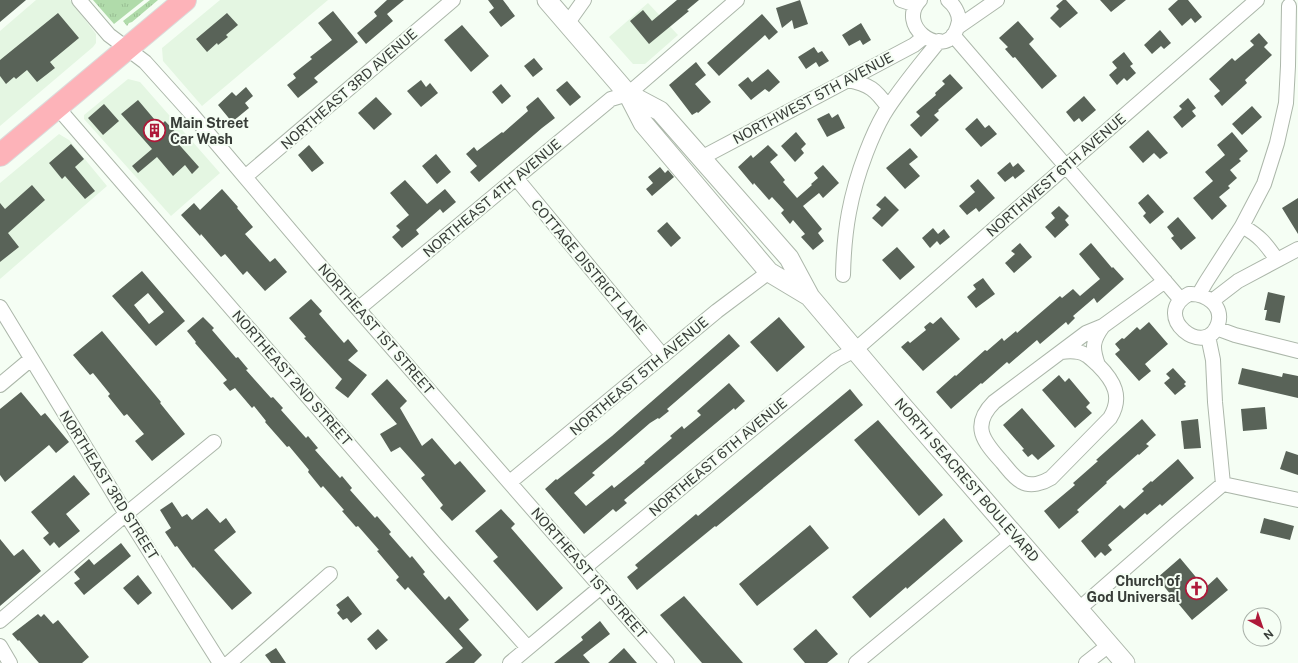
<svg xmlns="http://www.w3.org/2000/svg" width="1298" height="663" viewBox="0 0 1298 663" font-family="'Public Sans',sans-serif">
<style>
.built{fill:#e4f6e2}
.grass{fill:url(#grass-tufts)}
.building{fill:#596358;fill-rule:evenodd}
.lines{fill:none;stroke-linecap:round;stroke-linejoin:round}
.street-casing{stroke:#acb7aa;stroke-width:16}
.secondary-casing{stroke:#acb7aa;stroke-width:21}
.primary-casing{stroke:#dbdcdb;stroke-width:24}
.street{stroke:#fff;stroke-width:14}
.secondary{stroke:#fff;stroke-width:19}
.primary{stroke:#fdb3b9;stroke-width:22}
.labels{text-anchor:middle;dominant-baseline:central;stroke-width:4;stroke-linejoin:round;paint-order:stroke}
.street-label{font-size:14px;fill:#383d38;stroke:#f5fef4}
.poi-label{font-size:14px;font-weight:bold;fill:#383d38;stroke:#f5fef4;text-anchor:start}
</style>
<defs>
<pattern id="grass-tufts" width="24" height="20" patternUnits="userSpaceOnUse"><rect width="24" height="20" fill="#b0dbaa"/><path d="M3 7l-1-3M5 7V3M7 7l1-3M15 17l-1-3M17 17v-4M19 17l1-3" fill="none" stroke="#98bd93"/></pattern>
</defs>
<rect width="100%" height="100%" fill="#f5fef4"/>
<path class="built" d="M36 0H70L96 34V43L93 47 0 126V31Z
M220 0H328L202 106 163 61 162 48Z
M648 3 678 35 645 64H633L609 37Z
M128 79 140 82 220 173 171 216 84 119V115Z
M59 134 69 140 107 186 0 279V183Z"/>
<path class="grass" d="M93 0H144L114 24Z
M150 0H158L132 22 129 23 127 26 123 21Z"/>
<path class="building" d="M0 0H26L0 22Z
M387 0H404L387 14 393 21 366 44 357 33 377 16 374 12Z
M488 0H503L515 16 501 27 489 12 494 8Z
M677 0H699L687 10 689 11 649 44 630 21 643 10 652 21Z
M800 0 808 24 794 29 792 20 782 28 776 8Z
M1063 0H1066L1078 13 1060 28 1050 18 1059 9 1056 6Z
M1100 0H1126L1111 12Z
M1178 0H1188L1202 17 1195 23 1191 18 1182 26 1168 9Z
M333 11 358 42 314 78 318 82 298 98 287 85 296 78 293 74 312 59 310 57 332 40 318 23Z
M58 13 79 38 50 62 55 68 37 82 27 70 16 79 14 77 6 84 0 76V60Z
M227 13 238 25 226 35 228 37 218 45 217 43 207 52 196 39Z
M762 14 778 32 769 40 765 35 719 76 707 63Z
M1018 21 1034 39 1029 44 1057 76 1042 89 1015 57 1013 58 1005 49 1008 47 999 38Z
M861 23 871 40 863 45 860 40 849 46 842 35Z
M462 25 489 56 471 72 444 40Z
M1160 30 1171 43 1164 49 1161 46 1152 54 1144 45Z
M1259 33 1268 43 1264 47 1272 55 1245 80 1247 83 1222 106 1214 96 1220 91 1209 79 1232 58 1235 61 1254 45 1250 41Z
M814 47 818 53 822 51 829 61 819 67 816 62 806 69 798 57Z
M1124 52 1133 64 1130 66 1136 73 1127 81 1124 78 1117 85 1109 75 1117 68 1112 62Z
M534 58 543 69 533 77 524 66Z
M696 62 706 75 695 84 711 102 698 113 697 112 692 115 669 85Z
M768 69 780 82 769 92 765 89 751 100 738 85 748 77 752 82Z
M950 74 963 88 938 110 939 111 934 115 939 120 921 137 910 125 920 116 916 112 936 95 935 93 945 84 942 81Z
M421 80 426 87 430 83 438 93 421 107 407 91Z
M567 81 581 97 570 106 556 90Z
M501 84 511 96 502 104 492 92Z
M246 87 253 96 245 103 249 108 232 122 218 105 232 92 236 96Z
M1084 96 1096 110 1082 122 1079 118 1074 122 1066 112Z
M376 97 392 114 374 130 358 113Z
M538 97 555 118 542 128 479 182 470 172 477 166 466 154 474 147 477 151 502 132 503 133 528 111 526 107Z
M1188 98 1196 108 1192 111 1196 116 1182 128 1173 117 1182 109 1179 106Z
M138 100 160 126 165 121 179 136 175 140 199 167 192 174 185 165 173 176 157 157 138 173 132 166 152 149 121 114Z
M104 104 119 121 103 135 88 118Z
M1252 106 1262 117 1242 135 1232 124Z
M829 113 832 118 838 114 845 128 827 137 817 119Z
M977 118 985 128 989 125 997 134 981 147 965 129Z
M1148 130 1168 153 1160 159 1154 153 1143 163 1129 147Z
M796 132 806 144 801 149 804 153 795 162 781 146Z
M1232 132 1248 151 1239 159 1241 161 1230 170 1237 178 1228 186 1230 188 1219 197 1227 206 1212 220 1193 198 1213 181 1205 172 1225 155 1217 145Z
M71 144 84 159 75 167 95 191 85 199 65 176 62 179 49 163Z
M309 145 324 163 312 172 298 155Z
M768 145 778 155 770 162 785 180 783 182 797 198 812 185 811 184 818 178 814 173 823 165 839 183 823 198 819 193 803 206 822 229 818 233 824 241 813 250 801 237 805 234 793 220 790 224 781 213 784 210 772 197 769 200 754 183 753 185 738 167 751 155 753 158Z
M910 148 918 157 909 164 920 176 905 189 886 168Z
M436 154 451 172 437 184 422 166Z
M1010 162 1013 167 1018 163 1025 171 1015 179 1013 176 1005 182 997 173Z
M660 167 665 173 668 170 674 177 652 196 646 189 653 183 648 177Z
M978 179 995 198 979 212 976 208 967 215 959 206 975 192 970 186Z
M405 180 427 204 445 189 456 202 443 213 440 209 416 230 419 234 402 248 392 237 400 230 396 226 409 215 390 193Z
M32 185 45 200 8 233 19 247 0 262V203L5 209Z
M222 189 238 207 237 208 253 227 245 234 270 262 275 258 287 272 265 291 247 271 243 275 225 254 221 257 201 234 200 236 181 215 194 203 200 210Z
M1148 194 1164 212 1150 224 1143 216 1146 213 1138 203Z
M885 196 899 210 882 227 872 218 881 209 876 205Z
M1298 198V234L1282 208Z
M1059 206 1069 216 1065 220 1069 225 1055 238 1045 227 1055 218 1051 213Z
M1178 217 1196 238 1181 250 1171 238 1174 236 1167 227Z
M667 222 681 238 671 247 657 231Z
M933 228 938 234 944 229 950 237 940 245 937 241 930 248 922 238Z
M1020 243 1032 257 1014 273 1005 263 1015 254 1011 251Z
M1091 243 1112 268 1113 267 1124 279 1097 303 1094 298 1073 316 1075 318 1068 325 1066 322 1040 344 1037 340 1009 364 1007 362 982 384 981 383 951 409 936 392 955 375 956 376 985 350 987 351 1002 338 1004 341 1016 331 1017 333 1060 296 1062 298 1073 289 1080 296 1100 279 1079 254Z
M897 247 915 267 900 280 882 260Z
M142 271 185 321 156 346 112 296ZM148 293 164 312 149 324 134 305Z
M983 278 995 294 976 308 967 297 976 289 973 285Z
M1268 292 1285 296 1280 323 1265 320 1267 310H1264Z
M311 299 322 311 319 314 344 343 348 339 358 351 348 360 367 375 348 398 335 388 342 379 304 338 306 337 289 318Z
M203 317 214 328 212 330 236 358 238 357 248 369 246 370 271 398 273 397 283 408 281 410 306 438 308 436 318 448 315 450 340 478 342 476 352 488 350 490 375 518 377 516 391 532 389 534 410 558 412 556 425 572 423 574 445 600 449 596 469 620 459 629 482 655 474 663H445L463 648 408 587 405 590 396 580 399 577 377 551 379 550 358 526 356 527 342 511 344 510 323 486 321 488 308 472 309 470 289 446 287 447 265 422 266 421 254 406 252 408 235 388 230 391 223 383 227 380 195 343 196 342 187 331Z
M779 317 805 347 777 372 750 342Z
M941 317 960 339 923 371 901 347 908 341 910 343 926 330 924 327 930 322 933 324Z
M1149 322 1168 344 1145 364 1151 371 1139 381 1115 354 1120 350 1115 344 1122 338 1124 339 1137 327 1140 330Z
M102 331 161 402 160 403 185 434 152 461 135 441 144 434 127 414 124 416 108 396 110 394 93 373 90 375 73 355Z
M729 334 740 346 667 409 669 411 659 419 658 418 650 423 592 473 595 475 574 493 586 506 612 485 614 488 645 463 644 462 672 438 670 436 682 426 684 429 701 415 697 411 729 383 745 401 735 410 734 408 624 500 627 503 616 512 613 509 584 534 545 489 556 479 557 480 612 436Z
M1173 368 1186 382 1184 384 1186 386 1175 395 1164 383 1170 378 1166 374Z
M1242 368 1282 377 1283 373 1298 376V398L1238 384Z
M1059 375 1065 382 1069 378 1090 403 1086 407 1092 413 1075 428 1042 390Z
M387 379 407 401 400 408 422 446 432 438 455 465 460 461 486 491 452 521 440 508 443 505 421 478 425 475 400 447 391 452 380 434 397 424 371 394Z
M850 389 863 405 716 527 715 526 637 590 627 577 638 568 635 565 696 514 698 516Z
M21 392 41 416 45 413 69 442 56 453 49 445 5 482 0 475V409Z
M1265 407 1267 429 1243 431 1241 409Z
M1022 408 1055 446 1038 460 1032 454 1028 457 1022 450 1024 449 1003 425Z
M1142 419 1156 435 1146 444 1149 446 1139 455 1138 454 1106 482 1107 483 1077 510 1079 512 1059 529 1044 511 1075 485 1073 483 1098 461 1096 460Z
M1198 419 1201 448 1184 449 1181 421Z
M878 420 943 495 919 516 854 440Z
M1286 451 1298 455V475L1280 469Z
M1178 459 1194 478 1162 506 1160 504 1147 515 1145 513 1108 545 1112 550 1105 556 1101 552 1095 558 1081 541 1120 505 1124 509 1144 491 1142 489 1151 481 1152 482Z
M74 475 90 494 66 514 80 531 59 548 54 542 50 546 43 538 49 533 31 512Z
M172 502 182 517 187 514 192 520 207 508 220 523 226 518 236 532 214 550 252 593 232 610 194 567 193 568 177 546 175 547 165 532 171 528 160 510Z
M501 509 515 524 511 528 563 588 537 611 493 561 498 557 475 531Z
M944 518 963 541 907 589 906 587 870 618 852 597Z
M1264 518 1294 526 1290 540 1260 533Z
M810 525 829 548 757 606 739 584Z
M0 539 14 556 23 549 41 571 0 606Z
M121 543 131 556 84 595 74 583 80 579 74 572 89 559 94 565Z
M1180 558 1205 588 1217 577 1228 590 1192 620 1157 578Z
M138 575 152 593 138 605 123 588Z
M348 596 362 614 351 623 347 618 343 620 337 613 340 610 336 605Z
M684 596 743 663H702L660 615Z
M38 614 41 617 44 614 53 624 58 620 89 657 82 663H39L19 640 18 641 12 634Z
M600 621 610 634 583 655 590 663H554L583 640 581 637Z
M378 629 388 640 376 650 367 639Z
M816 629 838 654 827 663H805L793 649Z
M276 648 286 663H271L265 655Z
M624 648 637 663H608Z"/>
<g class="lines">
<defs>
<path id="street" d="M79 0 109 35 145 62 190 112 317 262 667 663
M901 0 916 5
M920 0C896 25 940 58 955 33 957 29 958 26 959 21 959 13 954 5 948 0
M567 24 584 0
M958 27 997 0
M953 35 1181 300
M848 80C870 85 875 89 888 107
M57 107 437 546 528 648
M701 158 914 45 924 37
M245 177 453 0
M516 178 663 356
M1242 226C1260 236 1266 244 1277 260
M843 275C844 230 850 195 866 153 871 140 877 126 884 114 900 88 920 65 939 41
M1189 294C1206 293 1224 306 1218 324 1206 360 1149 316 1189 294Z
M1199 294 1206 282 1242 226 1264 184 1277 143 1286 103 1288 66 1289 6
M1212 301 1238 281 1298 249
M0 307 126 514 220 663
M358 309 611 99 628 94 737 0
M1216 328 1235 335 1298 351
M1208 336 1213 360 1215 402 1223 484
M1061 352C1069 351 1078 350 1086 355 1090 357 1094 362 1098 365 1114 381 1123 397 1110 418L1051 478C1043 483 1031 487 1022 482 1014 478 1008 469 1002 462 984 442 970 426 994 402L1086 333 1103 326 1165 281
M1098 365C1092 348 1092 341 1103 326
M0 385 31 359
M510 482 717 311 769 272
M1223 484 1298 500
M584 568 836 360 855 350 1257 0
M1079 609 1176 524 1223 484
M0 621 126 514 214 442
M0 646 10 663
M229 663 330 574
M510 663 601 587
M856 663 1013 533
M1086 663 1109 645"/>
<path id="secondary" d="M547 0 628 94 643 123 769 272 809 296
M628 94 660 111 789 258 810 297 899 402 1125 663"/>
<path id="primary" d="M0 155 185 0"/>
</defs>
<use href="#street" class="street-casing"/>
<use href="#secondary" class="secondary-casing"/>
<use href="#primary" class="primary-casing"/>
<use href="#street" class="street"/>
<use href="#secondary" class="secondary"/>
<use href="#primary" class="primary"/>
</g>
<defs>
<symbol id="building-ring" viewBox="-11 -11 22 22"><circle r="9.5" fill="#f5fef4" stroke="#ae1939" stroke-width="1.5"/><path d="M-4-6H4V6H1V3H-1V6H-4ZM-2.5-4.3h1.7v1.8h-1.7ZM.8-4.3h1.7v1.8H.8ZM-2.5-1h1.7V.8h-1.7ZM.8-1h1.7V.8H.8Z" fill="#ae1939"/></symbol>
<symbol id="church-ring" viewBox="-11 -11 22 22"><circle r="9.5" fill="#f5fef4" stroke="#ae1939" stroke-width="1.5"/><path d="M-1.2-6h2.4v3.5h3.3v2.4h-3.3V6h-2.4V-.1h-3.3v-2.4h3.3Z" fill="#ae1939"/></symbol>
</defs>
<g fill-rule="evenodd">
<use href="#building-ring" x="142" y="118" width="25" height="25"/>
<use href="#church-ring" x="1184" y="576" width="25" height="25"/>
</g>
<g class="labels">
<g class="street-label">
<text transform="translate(349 89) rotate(-41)">NORTHEAST 3RD AVENUE</text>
<text transform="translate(813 98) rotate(-28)">NORTHWEST 5TH AVENUE</text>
<text transform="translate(1056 175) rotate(-41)">NORTHWEST 6TH AVENUE</text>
<text transform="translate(492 198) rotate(-40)">NORTHEAST 4TH AVENUE</text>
<text transform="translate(589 267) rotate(50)">COTTAGE DISTRICT LANE</text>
<text transform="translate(376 329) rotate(49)">NORTHEAST 1ST STREET</text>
<text transform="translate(639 376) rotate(-40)">NORTHEAST 5TH AVENUE</text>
<text transform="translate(292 378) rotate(49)">NORTHEAST 2ND STREET</text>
<text transform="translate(718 457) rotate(-40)">NORTHEAST 6TH AVENUE</text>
<text transform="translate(967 480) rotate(49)">NORTH SEACREST BOULEVARD</text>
<text transform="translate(109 485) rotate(58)">NORTHEAST 3RD STREET</text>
<text transform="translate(589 573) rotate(49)">NORTHEAST 1ST STREET</text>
</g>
<g class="poi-label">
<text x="170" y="123">Main Street<tspan x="170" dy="16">Car Wash</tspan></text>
<text x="1180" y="581" text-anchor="end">Church of<tspan x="1180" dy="16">God Universal</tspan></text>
</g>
</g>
<g transform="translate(1262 627) rotate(140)"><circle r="19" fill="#f5fef4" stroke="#a9b1a9"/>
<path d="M0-3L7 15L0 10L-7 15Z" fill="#ae1939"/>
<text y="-6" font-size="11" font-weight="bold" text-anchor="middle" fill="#383d38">N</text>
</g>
</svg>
